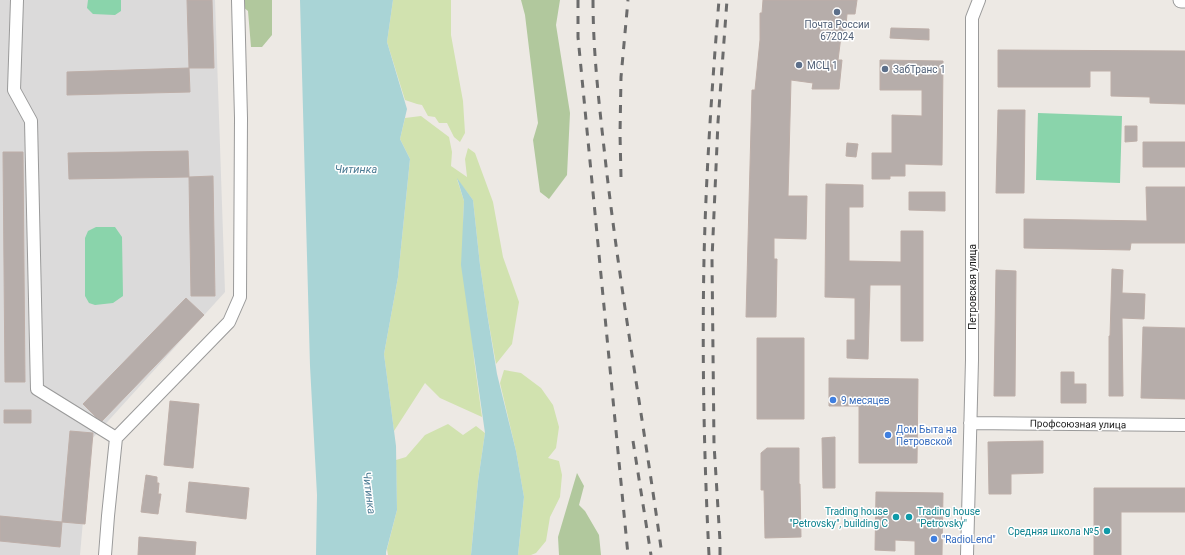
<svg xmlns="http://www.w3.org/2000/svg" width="1185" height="555" viewBox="0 0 1185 555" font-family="Roboto,sans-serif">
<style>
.residential{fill:#dbdada}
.grass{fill:#d1e2af}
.forest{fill:#b1c89d}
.pitch{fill:#8ad4ab}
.water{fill:#a9d4d6}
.building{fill:#b6adaa;stroke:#bdaea8}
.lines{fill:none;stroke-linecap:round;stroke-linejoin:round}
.minor-casing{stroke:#9a9a9a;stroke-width:14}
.tertiary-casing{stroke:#9a9a9a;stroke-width:17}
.minor{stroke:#fff;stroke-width:12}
.tertiary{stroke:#fff;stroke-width:15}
.rail{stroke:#6b6b6b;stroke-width:3;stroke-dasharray:8 8;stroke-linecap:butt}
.service-dot{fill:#5c6f8a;stroke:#fff;stroke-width:1.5}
.shop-dot{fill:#3f7fe0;stroke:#fff;stroke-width:1.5}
.culture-dot{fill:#0f9aa8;stroke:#fff;stroke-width:1.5}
.labels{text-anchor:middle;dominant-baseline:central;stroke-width:3;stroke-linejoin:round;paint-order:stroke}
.service-label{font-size:10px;fill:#4e5e75;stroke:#fff;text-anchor:start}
.street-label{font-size:10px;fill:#1d1d1d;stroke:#fff}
.shop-label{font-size:10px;fill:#366cbe;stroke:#fff;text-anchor:start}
.culture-label{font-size:10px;fill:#0d838f;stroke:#fff;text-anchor:end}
.water-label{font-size:11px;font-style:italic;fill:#4d7c94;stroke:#fff}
</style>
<rect width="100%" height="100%" fill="#ede9e4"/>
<path class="residential" d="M0 0H215L225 292 90 441 80 555H0Z"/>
<path class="grass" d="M393 0H451V35L463 101 465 133 460 142 454 137 447 123H439L435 117 428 116 422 105 417 104 405 100 387 42Z
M421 116 449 137 452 152 451 166 467 177 465 159 468 148 475 153 493 202 503 257 519 302 512 344 496 364 487 313 480 265 473 200 457 179 464 201 463 227 474 359 482 417 440 398 425 383 394 431 384 354 398 277 410 159 400 139 405 118Z
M504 370 521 373 541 388 553 405 559 427 556 448 548 458 559 461 562 475 560 497 550 517 546 541 536 553 531 555H518L524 497 516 451 500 383Z
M448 424 463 435 476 426 485 433 478 481 471 555H388L387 549 397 510 396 460 406 457 425 435Z"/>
<path class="forest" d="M243 0H272V35L262 47H251L248 11 243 7Z
M521 0H560L556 25 570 113 567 175 549 199 540 192 533 140 538 123 525 15Z
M577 473 584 486 579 505 585 511 599 535 601 555H559L558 537Z"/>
<path class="pitch" d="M88 0H121V11L115 15 93 14 87 8Z
M1038 113 1122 116 1120 183 1036 180Z
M96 227H115L122 237 123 296 113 303 95 305 89 303 85 296V238L88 231Z"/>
<path class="water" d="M300 0H393L387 42 407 109 400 139 410 159 398 277 384 354 396 446 397 510 386 552V555H316L317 495 310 366Z
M457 178 473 200 480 265 487 313 497 374 516 451 524 497 518 555H471L478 481 485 433 461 265 464 201Z"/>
<path class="building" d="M187 0H212L214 68H189Z
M763 0H857L855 14H847L845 36H841L838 60H842L839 89H812L813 83 791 80 788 196H807L806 239 774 238V259H777L776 317H746L752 90H755L760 40V13H762Z
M891 28 929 29V40L890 38Z
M998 50 1185 51V104L1150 103V97L1111 96V71H1090V87H998Z
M880 60 943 61 942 165 905 164V176H890V179H872V153H892V115L922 116V90H880Z
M189 68 190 92 67 95V72Z
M998 110H1025L1024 193H996Z
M1125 126H1137V141L1125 142Z
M1143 142H1185V167H1143Z
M847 143 858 144 856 157 846 156Z
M188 151 189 177 69 179 68 153Z
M3 152H23L25 382H5Z
M213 176 215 296H191L189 177Z
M826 184 863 185V207H849V261L901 262V231H923V341H901V285H870L868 359 847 358V340H855V298L825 297Z
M1146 187H1185V243H1131L1130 250 1024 248V219L1147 221Z
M909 192H945V211L909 210Z
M1112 269 1123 270 1122 293 1145 294 1144 319 1122 318 1123 396H1109V336H1110Z
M996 270 1016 271 1015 396H994Z
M186 298 204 315 102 421 96 417 83 404Z
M1143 327 1185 328V399L1141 398Z
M757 338H804V419H757Z
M1061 372H1074V384H1086V403H1061Z
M829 378 918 379 917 463H859V406H829Z
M170 401 199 404 193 468 164 465Z
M4 410H31V423H4Z
M70 431 93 433 85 524 62 522Z
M835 437V488H823L822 438Z
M1043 441V473L1011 474V494H989L988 442Z
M767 448H799V484H800L801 537 765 538 764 490H761V453Z
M146 475 157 477V483H159L158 494H161L158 514 141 512Z
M189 482 249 488 246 519 186 512Z
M1094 488H1185V512H1121V555H1094Z
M876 492 943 493 942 555H915V541L895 540V551L875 550Z
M0 516 62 522 60 547 0 541Z
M139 537 196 542 195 555H138Z"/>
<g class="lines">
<defs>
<path id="minor" d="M17 0 14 90 31 121 37 389 116 438
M970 423 1185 425
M105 555 108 516 116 438 229 322 240 297 241 118 238 0
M967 555 972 360V18L979 0"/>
<path id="tertiary" d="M1181 0H1185"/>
</defs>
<use href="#minor" class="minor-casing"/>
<use href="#tertiary" class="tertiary-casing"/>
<use href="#minor" class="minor"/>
<use href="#tertiary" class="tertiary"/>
<path class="rail" d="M578 0V37L628 555
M593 0C593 56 600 111 606 166 621 296 644 425 662 555
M621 177 620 134 621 77 628 0
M633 441 651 555
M709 555C704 457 702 358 704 259 706 173 712 86 719 0
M720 555V541L714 444 712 259 718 122 727 0"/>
</g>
<g class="service-dot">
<circle cx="837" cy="12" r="4"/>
<circle cx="799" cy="65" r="4"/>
<circle cx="885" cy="69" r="4"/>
</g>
<g class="shop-dot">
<circle cx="833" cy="400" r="4"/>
<circle cx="888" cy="435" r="4"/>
<circle cx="934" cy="539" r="4"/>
</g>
<g class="culture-dot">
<circle cx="896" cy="517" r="4"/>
<circle cx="909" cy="517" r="4"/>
<circle cx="1107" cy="531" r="4"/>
</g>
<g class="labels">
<g class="service-label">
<text x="837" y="24" text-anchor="middle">Почта России<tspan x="837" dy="12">672024</tspan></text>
<text x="807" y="65">МСЦ 1</text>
<text x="893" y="69">ЗабТранс 1</text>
</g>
<g class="street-label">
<text transform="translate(972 287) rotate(-90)">Петровская улица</text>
<text transform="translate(1078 424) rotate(1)">Профсоюзная улица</text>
</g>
<g class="shop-label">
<text x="841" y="400">9 месяцев</text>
<text x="896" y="429">Дом Быта на<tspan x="896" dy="12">Петровской</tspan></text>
<text x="942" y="539">"RadioLend"</text>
</g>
<g class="culture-label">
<text x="888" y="511">Trading house<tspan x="888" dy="12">"Petrovsky", building C</tspan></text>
<text x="917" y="511" text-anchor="start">Trading house<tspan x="917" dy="12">"Petrovsky"</tspan></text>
<text x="1099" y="531">Средняя школа №5</text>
</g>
<g class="water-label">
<text x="356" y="169">Читинка</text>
<text transform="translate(369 493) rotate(83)">Читинка</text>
</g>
</g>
</svg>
